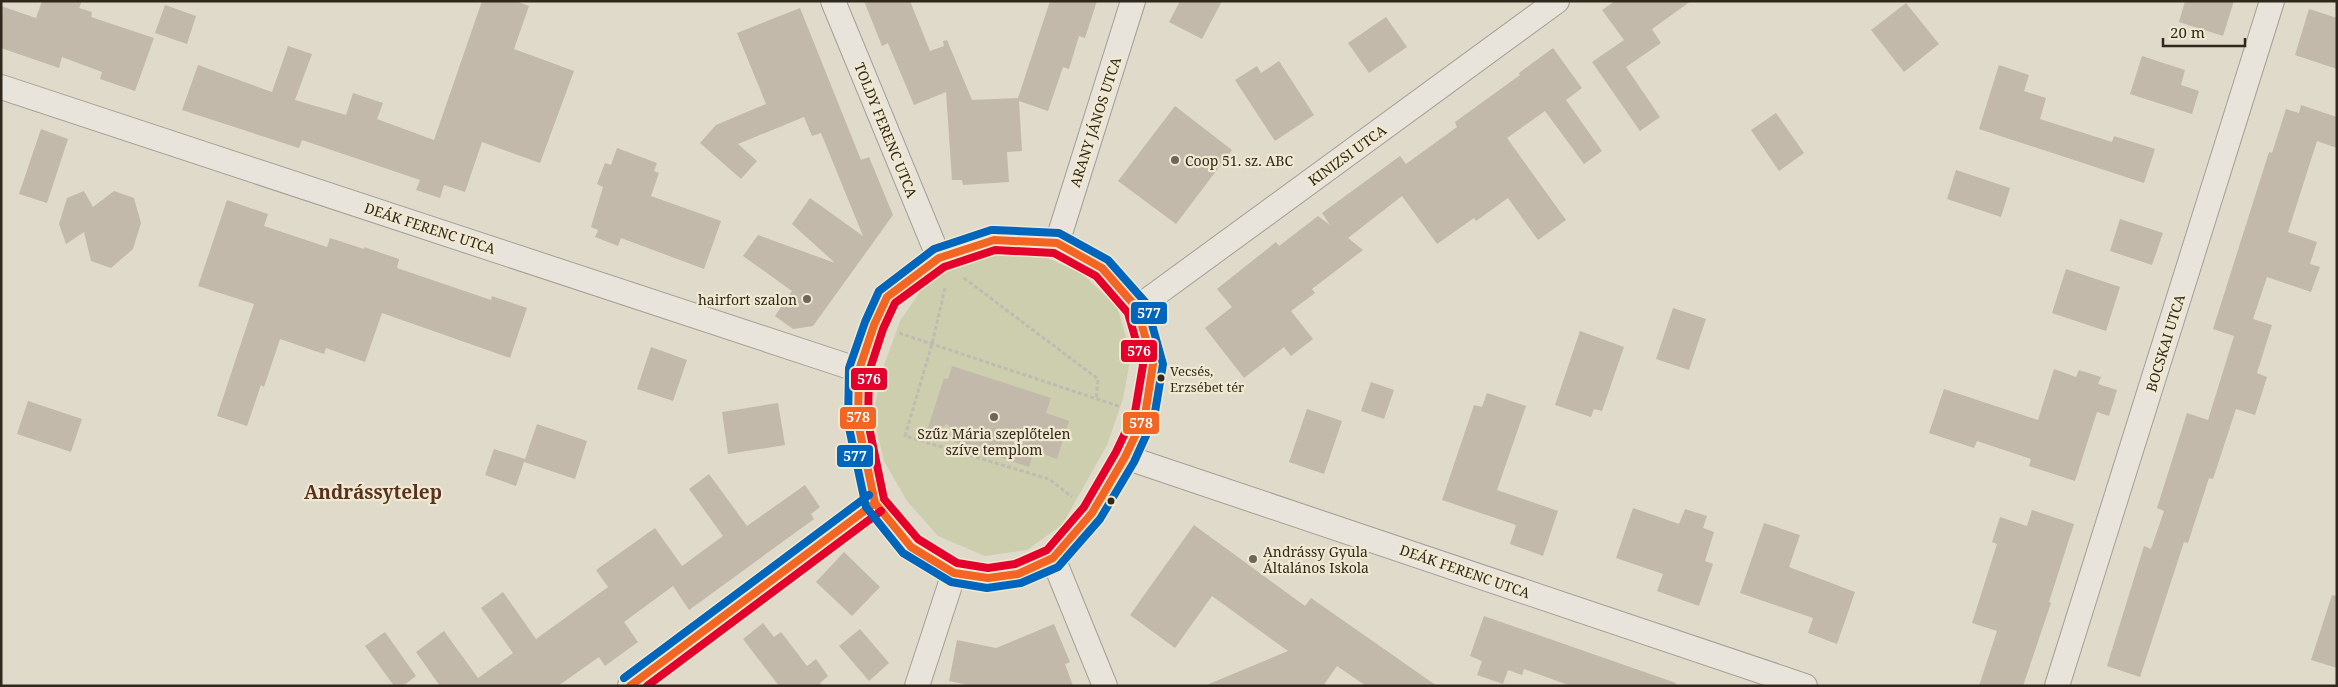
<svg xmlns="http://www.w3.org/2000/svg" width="2338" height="687" viewBox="0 0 2338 687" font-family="'Noto Serif',serif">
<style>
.green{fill:#ccceae}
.building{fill:#c2b9ab}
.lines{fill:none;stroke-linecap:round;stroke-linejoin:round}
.minor-casing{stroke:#a49f94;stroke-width:26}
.path{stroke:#c0bbb2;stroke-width:3;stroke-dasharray:4 2.5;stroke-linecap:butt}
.minor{stroke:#e8e4db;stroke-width:24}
.bus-1-casing{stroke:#f0e9d0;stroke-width:11}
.bus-2-casing{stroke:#f0e9d0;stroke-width:11}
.bus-3-casing{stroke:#f0e9d0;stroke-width:11}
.bus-1{stroke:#f26522;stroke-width:8}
.bus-2{stroke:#e4002b;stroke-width:8}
.bus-3{stroke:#0065bd;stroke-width:8}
.poi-dot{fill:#6e665a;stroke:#f0e9d0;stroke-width:2}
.bus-dot{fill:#31281d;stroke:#f0e9d0;stroke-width:2}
.labels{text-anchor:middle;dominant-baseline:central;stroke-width:4.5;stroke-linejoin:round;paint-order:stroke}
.bus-label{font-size:13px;fill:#31281d;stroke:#f0e9d0;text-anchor:start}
.street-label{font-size:14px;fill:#31281d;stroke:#f0e9d0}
.poi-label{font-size:14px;fill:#31281d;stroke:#f0e9d0;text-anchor:start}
.district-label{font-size:19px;font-weight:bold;fill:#583122;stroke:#f0e9d0}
.line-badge{stroke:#f0e9d0;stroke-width:2}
.badge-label{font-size:14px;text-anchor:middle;font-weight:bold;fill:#fff}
</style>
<rect width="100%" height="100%" fill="#dfdaca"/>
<path class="green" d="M1036 253 1081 273 1117 306 1131 355 1123 399 1107 445 1062 525 1027 550 985 556 938 536 907 501 884 461 873 415 882 371 900 321 922 289 955 262 990 254Z"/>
<path class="building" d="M42 1H82L79 8 92 12 91 17 154 38 135 91 100 79 102 72 62 57 59 68 1 48V6L36 18Z
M482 1H516L529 6 514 49 574 71 540 163 482 142 465 192 444 185 440 198 416 190 420 180 302 140 299 148 182 110 198 65 272 92 288 46 312 54 295 100 346 115 353 93 383 103 377 119 434 140Z
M864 1H910L930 51 944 46 943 41 947 40 972 100 1018 98 1050 1H1097L1085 38 1079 36 1069 69 1063 67 1048 111 1019 101 1022 151 1007 152 1009 182 963 185 962 180H952L946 92 914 105 888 43 882 46Z
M1180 1H1222L1202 39 1169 22Z
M1615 1H1691L1652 29 1661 43 1626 67 1660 117 1640 131 1592 62 1624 40 1602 10Z
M2185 1H2234L2223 36 2179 22Z
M1906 3 1939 44 1904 72 1871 30Z
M165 5 196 16 187 44 155 33Z
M800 8 861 160 869 157 893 215 813 326 793 329 775 316 792 291 743 256 758 235 835 263 792 224 810 198 863 236 821 133 812 136 804 117 738 144 757 161 741 179 700 143 716 125 766 104 737 33Z
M2309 9 2337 18V69L2295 55Z
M1386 17 1407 47 1369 73 1348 43Z
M1553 48 1582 88 1566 100 1602 151 1584 164 1545 111 1507 138 1566 220 1538 240 1508 198 1476 221 1474 218 1437 244 1402 196 1348 238 1363 250 1312 289 1315 293 1291 311 1313 339 1291 356 1284 347 1244 378 1205 328 1232 307 1217 289 1276 242 1279 246 1318 216 1330 225 1322 213 1400 156 1406 164 1457 127 1455 122 1520 75 1519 73Z
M2142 56 2185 70 2181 85 2199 91 2192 114 2130 94Z
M1279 61 1314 115 1275 141 1235 80 1257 66 1261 73Z
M1999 65 2029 75 2024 91 2046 98 2040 119 2112 142 2114 136 2155 149 2144 183 1979 129Z
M2301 105 2337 117V148L2317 141 2288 232 2317 242 2310 264 2320 267 2311 292 2267 277 2253 319 2272 325 2257 373 2267 377 2255 415 2236 409 2213 479 2209 478 2188 543 2184 542 2140 677 2107 666 2144 546 2151 549 2164 511 2157 508 2187 413 2208 420 2234 336 2213 329 2269 152 2272 153 2286 109 2299 113Z
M1175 106 1232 150 1176 224 1118 181Z
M1776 113 1804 153 1779 171 1751 130Z
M41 129 68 139 47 203 19 194Z
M617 148 657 163 654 171 659 173 651 196 721 221 704 269 621 238 618 246 595 237 598 230 591 227 603 187 597 184 605 163 611 165Z
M1956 170 2010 188 2001 217 1947 199Z
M84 191 93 207 114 191 134 198 141 223 133 249 111 268 91 261 84 232 66 244 59 224 67 198Z
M227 200 268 214 264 226 327 247 330 238 364 249V247L399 259 397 268 491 300 492 296 527 308 510 358 382 313 365 362 326 348 324 354 280 339 264 387 261 385 247 426 217 416 254 304 198 286Z
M2120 219 2163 233 2152 265 2110 251Z
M2066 269 2120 287 2106 331 2052 313Z
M1673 308 1706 319 1689 370 1656 359Z
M1580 331 1624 347 1602 411 1594 409 1591 417 1555 405Z
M651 347 687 360 673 401 637 389Z
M952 366 1051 398 1046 413 1069 421 1057 459 1034 451 1029 467 951 441 957 435 947 424 924 440 944 378 948 379Z
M2054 369 2076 377 2079 370 2101 377 2098 384 2117 390 2109 416 2097 412 2075 481 2029 466 2031 459 1977 441 1974 448 1929 433 1944 389 2038 420Z
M1371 382 1394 390 1384 419 1361 411Z
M1487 393 1526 406 1497 490 1558 511 1543 556 1510 544 1516 525 1442 500 1474 405 1482 407Z
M28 401 82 419 71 452 17 434Z
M778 403 785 445 728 454 722 412Z
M1307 409 1342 421 1324 474 1289 462Z
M537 424 587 441 575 479 524 462Z
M494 449 525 459 516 486 485 475Z
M709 474 747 526 805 485 820 507 811 514 814 519 689 610 673 586 624 622 638 642 605 666 599 657 558 686H440L416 652 444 631 478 678 513 653 481 608 503 592 536 639 608 587 596 570 655 528 682 566 723 536 689 489Z
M1633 508 1679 524 1685 509 1707 516 1703 528 1714 532 1705 561 1713 564 1699 606 1657 591 1663 574 1616 558Z
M2032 510 2074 524 2049 602 2051 603 2023 686H1979L1997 631 1972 623 1997 544 1992 542 2000 517 2027 526Z
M1764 523 1800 535 1789 567 1855 592 1837 644 1808 633 1813 618 1740 593Z
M1194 525 1305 606 1311 598 1437 686H1366L1337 666 1323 686H1204L1288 651 1212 596 1175 648 1130 615Z
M844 552 880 587 852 616 816 582Z
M2332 595 2337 596V668L2311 660Z
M1484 616 1676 683 1675 686H1571L1524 669 1522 675 1508 670 1503 684 1477 675 1482 661 1470 656Z
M763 623 774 637 781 632 807 666 816 659 828 676 820 683 822 686H779L743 639Z
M1054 624 1070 662 1065 664 1073 686H973L949 681 957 640 996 648Z
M860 629 889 663 869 681 839 646Z
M385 632 416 676 403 686H394L365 646Z"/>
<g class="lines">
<defs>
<path id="minor" d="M833 1 939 258
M1 87 859 370
M994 240 1057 243 1102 268 1137 308 1153 364 1145 415 1125 457 1092 513 1053 558 1018 574 988 578 954 573 911 547 875 503 858 423 859 370 874 325 887 297 939 258Z
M1057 243 1133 1
M1137 308 1557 1
M1125 457 1805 686
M1053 558 1105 686
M630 686 875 503
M917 686 954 573
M2057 686 2272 1"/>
</defs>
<use href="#minor" class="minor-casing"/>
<path class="path" d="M964 278 1098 379 1096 400
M945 288 932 344 905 436 1049 479 1072 497
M899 333 1121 407"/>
<use href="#minor" class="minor"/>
<defs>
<path id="bus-1" d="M994 240 1057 243 1102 268 1137 308 1153 364 1145 415 1125 457 1092 513 1053 558 1018 574 988 578 954 573 911 547 875 503 858 423 859 370 874 325 887 297 939 258Z
M630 686 875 503"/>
<path id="bus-2" d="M995 250 1054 253 1096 276 1128 313 1143 365 1135 412 1116 452 1084 507 1047 550 1015 564 988 568 957 563 918 539 884 499 868 422 869 372 883 329 895 303 944 267Z
M647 686 881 511"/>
<path id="bus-3" d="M991 230 934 249 879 291 865 322 849 368 848 423 866 507 903 553 951 582 987 588 1021 583 1058 567 1100 519 1134 462 1154 418 1163 364 1146 303 1108 260 1059 233 994 230
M624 678 869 495"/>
</defs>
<use href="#bus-1" class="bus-1-casing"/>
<use href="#bus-2" class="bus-2-casing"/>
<use href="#bus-3" class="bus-3-casing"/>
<use href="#bus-1" class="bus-1"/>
<use href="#bus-2" class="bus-2"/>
<use href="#bus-3" class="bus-3"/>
</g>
<g class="poi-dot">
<circle cx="1175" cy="160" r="5"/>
<circle cx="807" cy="299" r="5"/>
<circle cx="994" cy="417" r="5"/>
<circle cx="1253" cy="559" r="5"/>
</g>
<g class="bus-dot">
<circle cx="1161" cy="378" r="4.5"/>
<circle cx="1111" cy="501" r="4.5"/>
</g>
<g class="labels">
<g class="bus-label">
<text x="1170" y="371">Vecsés,<tspan x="1170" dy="16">Erzsébet tér</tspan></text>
</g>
<g class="street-label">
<text transform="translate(1095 122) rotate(-72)">ARANY JÁNOS UTCA</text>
<text transform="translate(886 130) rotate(68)">TOLDY FERENC UTCA</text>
<text transform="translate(1347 155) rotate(-36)">KINIZSI UTCA</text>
<text transform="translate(430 228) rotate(18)">DEÁK FERENC UTCA</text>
<text transform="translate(2165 343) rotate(-73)">BOCSKAI UTCA</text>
<text transform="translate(1465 571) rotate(19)">DEÁK FERENC UTCA</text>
</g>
<g class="poi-label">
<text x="1185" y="160">Coop 51. sz. ABC</text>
<text x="797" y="299" text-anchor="end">hairfort szalon</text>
<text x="994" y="433" text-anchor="middle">Szűz Mária szeplőtelen<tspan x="994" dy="16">szíve templom</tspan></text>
<text x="1263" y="551">Andrássy Gyula<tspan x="1263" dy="16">Általános Iskola</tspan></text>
</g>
<g class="district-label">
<text x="373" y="492">Andrássytelep</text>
</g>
</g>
<g class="line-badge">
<rect x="1130" y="301" width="38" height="24" rx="5" fill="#0065bd"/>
<rect x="1120" y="339" width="38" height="24" rx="5" fill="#e4002b"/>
<rect x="850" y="367" width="38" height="24" rx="5" fill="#e4002b"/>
<rect x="839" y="406" width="38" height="24" rx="5" fill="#f26522"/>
<rect x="1122" y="411" width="38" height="24" rx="5" fill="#f26522"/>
<rect x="836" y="444" width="38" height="24" rx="5" fill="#0065bd"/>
</g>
<g class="badge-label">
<text x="1149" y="318">577</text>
<text x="1139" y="356">576</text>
<text x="869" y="384">576</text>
<text x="858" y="422">578</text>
<text x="1141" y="428">578</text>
<text x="855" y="461">577</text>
</g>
<rect width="2338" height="687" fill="none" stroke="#31281d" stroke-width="5"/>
<path d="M2163 38v8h82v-8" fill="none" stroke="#31281d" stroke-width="2.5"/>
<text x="2170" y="38" font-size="15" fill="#31281d" stroke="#f0e9d0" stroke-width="4" paint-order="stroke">20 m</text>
</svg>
